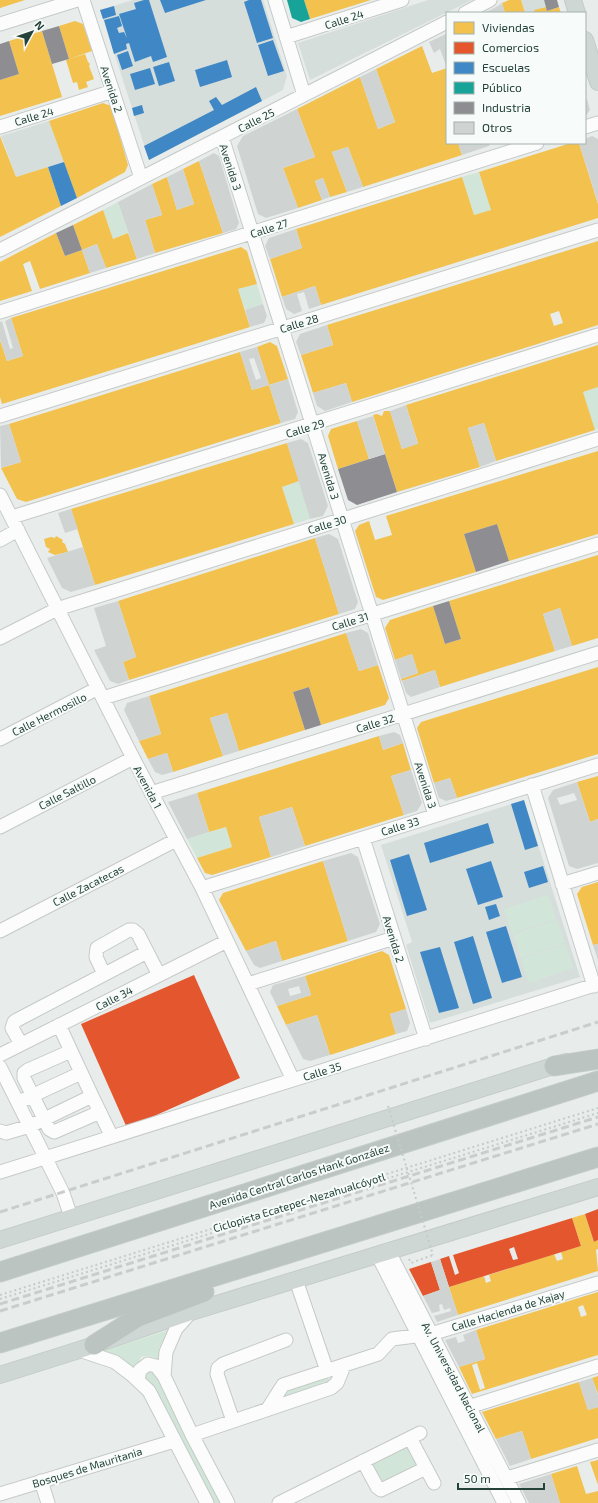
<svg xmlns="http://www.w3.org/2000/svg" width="598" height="1503" viewBox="0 0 598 1503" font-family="'Exo 2',sans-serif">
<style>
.built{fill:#d6dedb}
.green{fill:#d1e6d8}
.homes{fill:#f2c14e;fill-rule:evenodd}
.shops{fill:#e4572e;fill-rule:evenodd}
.schools{fill:#3f88c5}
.public{fill:#17a398}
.industry{fill:#8d8d92}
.building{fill:#cfd4d2;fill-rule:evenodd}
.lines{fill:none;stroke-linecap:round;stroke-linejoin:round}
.minor-casing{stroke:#c5cac8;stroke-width:15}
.major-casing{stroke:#c3ccc9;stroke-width:18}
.highway-casing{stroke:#c3ccc9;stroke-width:21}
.path{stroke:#c3ccca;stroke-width:2;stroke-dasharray:2 3;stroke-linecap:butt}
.minor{stroke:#fcfcfc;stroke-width:13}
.major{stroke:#cfd7d5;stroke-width:16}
.highway{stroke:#bcc4c2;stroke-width:19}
.rail{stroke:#c9cdcc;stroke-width:3;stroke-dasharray:8 4;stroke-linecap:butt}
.path-bridge{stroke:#c3ccca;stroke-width:2;stroke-dasharray:2 3;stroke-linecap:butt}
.labels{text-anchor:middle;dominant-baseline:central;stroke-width:4;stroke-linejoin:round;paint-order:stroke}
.street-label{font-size:11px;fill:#24423a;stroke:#f7fbf9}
</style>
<rect width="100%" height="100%" fill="#e8edeb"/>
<path class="built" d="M133 0H263L287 76 283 90 149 160 100 10Z
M428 0H472L310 80 298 43Z
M521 0H544L546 7 535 10V13H525Z
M49 121 64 162 16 177 1 136Z
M524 800 580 977 430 1023 406 945 412 942 381 845Z"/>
<path class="green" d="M479 172 491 210 474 215 462 177Z
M118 202 128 233 113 239 103 210Z
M257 284 263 304 245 310 238 289Z
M598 387V429L595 430 583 392Z
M299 481 310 519 294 524 282 487Z
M226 827 232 847 197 858 187 839Z
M548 895 556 919 512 933 504 909Z
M557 920 565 943 521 958 513 934Z
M565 944 573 968 529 983 521 959Z
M169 1330 159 1348 162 1363C155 1356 151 1355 141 1357L139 1363 133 1367 119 1356 100 1352Z
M145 1370 155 1371 222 1503H212L142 1377Z
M330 1377 327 1385 282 1401 281 1391Z
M407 1442 419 1466 381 1485 370 1464Z"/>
<path class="homes" d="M0 0H25L0 8Z
M304 0H371L310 19Z
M509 0H521L525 13H505L502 3Z
M546 7 547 11 559 7 561 13H535L534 10Z
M75 21 83 24 92 51 69 59 59 26Z
M42 31 62 97 0 116V80L19 74 9 41Z
M422 46 432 73 447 68V143H458L462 155 363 187 348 147 332 152 347 192 330 197 323 178 315 181 322 200 298 208 283 168 315 157 297 109 360 77 378 129 395 122 376 69Z
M85 54 88 62 90 64 89 66 94 79 86 82 88 87 79 90 77 82 73 83 66 60Z
M103 103 111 106 128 165 125 172 77 198 49 121Z
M0 136 16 177 48 167 61 206 0 237Z
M571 143H579L598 204V218L321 305 315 286 282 297 270 259 302 248 296 229 462 177 474 215 491 210 479 172Z
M199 161 223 233 155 253 145 220 162 215 152 184 167 177 177 210 194 204 183 169Z
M103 210 113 239 128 233 137 259 106 268 97 244 82 250 90 273 40 289 30 261 23 264 32 291 0 301V262L56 233 65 256 82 250 73 225Z
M598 241V325L352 402 346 383 313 393 301 355 333 345 327 325ZM559 311 563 323 554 326 550 314Z
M241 247 247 251 257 284 238 289 250 327 2 404 0 397V340L7 361 23 356 11 318Z
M270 342 277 346 288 379 269 385 257 347Z
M598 345V387L583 392 595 430 496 461 484 423 468 428 480 467 397 492 373 415 377 414 382 416 384 411H390L402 449 418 443 406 405Z
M240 352 252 390 269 385 281 423 26 502 17 499 1 468 21 462 9 424Z
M357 421 369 459 338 469 328 436 331 429Z
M287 443 299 481 282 487 294 524 95 585 71 509Z
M598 451V534L509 561 497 524 464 534 476 572 383 600 376 597 355 531 359 525 369 521 375 540 392 535 386 516Z
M56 536 63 540 62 542 65 544 68 552 55 555 48 552 50 549 46 547 44 539 51 537 55 538Z
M315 538 339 614 129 680 123 662 136 657 118 601Z
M598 555V638L572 646 560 608 543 614 555 651 440 687 435 670 402 681 401 679 418 673 412 654 395 660 385 628 390 620 433 606 445 644 461 639 449 601Z
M346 633 359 671 378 665 389 698 385 705 321 725 309 687 293 692 305 730 239 751 227 713 210 718 223 756 173 772 167 753 148 759 139 741 161 734 149 696Z
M598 667V754L457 798 450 778 434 783 417 728 421 722Z
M379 736 383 750 403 743 407 757 411 770 391 776 404 815 305 846 292 807 259 817 271 857 212 875 205 873 197 858 232 847 226 827 209 832 197 793Z
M598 776V819L590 822 577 782Z
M323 861 348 941 282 961 276 941 246 951 219 900 223 893Z
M598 882V944L593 945 577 894 582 887Z
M382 951 389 955 406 1009 390 1014 396 1034 330 1055 317 1015 286 1025 277 1006 311 995 305 976Z
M585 1214 594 1242 598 1240V1249L596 1250 598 1271 458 1315 449 1287 484 1276 486 1283 491 1281 489 1275 554 1254 557 1261 563 1259 561 1252 581 1246 572 1218Z
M598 1292V1355L472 1394 459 1367 485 1359 476 1330ZM583 1305 587 1315 581 1317 578 1307ZM477 1363 485 1388 480 1390 472 1365Z
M598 1376V1394L592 1378Z
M579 1382 588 1410 598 1407V1438L531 1459 522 1431 496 1439 482 1412Z
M598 1460V1485L590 1462Z
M577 1466 586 1494 598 1491V1503H560L551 1474Z"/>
<path class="shops" d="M194 975 240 1078 127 1128 81 1024Z
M598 1209V1240L594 1242 585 1214Z
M572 1218 581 1246 449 1287 440 1259 449 1256 455 1275 459 1273 453 1255ZM514 1247 518 1259 513 1260 509 1249Z
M431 1262 440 1290 423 1296 409 1269Z"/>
<path class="schools" d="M144 0H149L167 57 153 62 151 56 135 62 129 43 126 44 127 49 114 54 104 20 119 16 122 26 117 28 119 33 124 32 127 38 119 14 136 9 141 25 134 3Z
M160 0H206L165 13Z
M249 0H261L273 38 257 43 244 2Z
M114 6 116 15 103 19 100 10Z
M273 40 284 71 268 76 258 45Z
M128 51 133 66 122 70 117 55Z
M227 60 232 77 200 87 195 70Z
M169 62 175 81 159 86 153 67Z
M150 68 155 84 135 90 130 74Z
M256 87 262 101 149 160 144 146 214 110 209 101 216 97 222 105Z
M142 105 144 113 134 116 132 108Z
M64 162 77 198 61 206 48 167Z
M524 800 538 846 525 850 511 804Z
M488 823 494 843 430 863 424 843Z
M409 854 427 910 407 916 390 860Z
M491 861 503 897 478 905 466 869Z
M543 866 548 882 529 888 524 872Z
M496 904 500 916 489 920 485 907Z
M506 926 522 977 502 983 486 932Z
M473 936 492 998 473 1004 454 942Z
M440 947 459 1008 439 1013 420 952Z"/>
<path class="public" d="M287 0H304L310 19 301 22 292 18Z"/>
<path class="industry" d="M544 0H557L559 7 547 11Z
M59 26 69 59 52 64 42 31Z
M9 41 19 74 0 80V44Z
M73 225 82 250 65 256 56 233Z
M385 454 397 492 357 505 348 500 338 469Z
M497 524 509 561 476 572 464 534Z
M449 601 461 639 445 644 433 606Z
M309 687 321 725 305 730 293 692Z"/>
<path class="building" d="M502 3 505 13H484L498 6Z
M446 34H447V68L440 49 434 53 429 42Z
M376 69 395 122 378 129 360 77Z
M585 99H587L590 110 585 117Z
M297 109 315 157 283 168 298 208 266 218 258 214 237 146 243 136Z
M592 136 598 139V203L579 143H585V139Z
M458 143H490L489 146 462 155Z
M348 147 363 187 347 192 332 152Z
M214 153 219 156 239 223 236 229 223 233 199 161Z
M183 169 194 204 177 210 167 177Z
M323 178 330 197 322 200 315 181Z
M152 184 162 215 145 220 155 253 137 259 118 202Z
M296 229 302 248 270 259 265 246 269 238Z
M97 244 106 268 90 273 82 250Z
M315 286 321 305 309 309 304 292 297 294 302 311 294 314 286 309 282 297Z
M263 304 267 316 264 323 250 327 245 310Z
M11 318 23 356 7 361 0 339V322L2 321 10 349 13 348 5 321Z
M327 325 333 345 301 355 296 342 300 334Z
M257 347 269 385 288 379 298 412 295 419 281 423 269 385 252 390 240 352ZM254 358 261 378 256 380 249 359Z
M346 383 352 402 325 411 317 406 313 393Z
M406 405 418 444 402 449 390 411Z
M373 416 385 454 369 459 357 421Z
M484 423 496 461 480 467 468 428Z
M9 424 21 462 1 468 0 426Z
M301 439 308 443 328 506 323 516 310 519 287 443Z
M71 509 78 529 65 533 58 513Z
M329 534 338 539 358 602 355 609 339 614 315 538Z
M83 547 95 585 71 592 62 588 47 558Z
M118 601 136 657 123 662 129 680 118 684 110 681 94 650 106 646 94 608Z
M560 608 572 646 555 651 543 614Z
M361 629 368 633 378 665 359 671 346 633Z
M412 654 418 673 401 679 395 660Z
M435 670 440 687 411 697 406 693 402 681Z
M149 696 161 734 139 741 124 710 127 703Z
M227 713 239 751 223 756 210 718Z
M394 732 400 735 403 743 383 750 379 736Z
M167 753 173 772 162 775 155 772 148 759Z
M411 770 422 803 417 811 404 815 391 776Z
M450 778 457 798 446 801 439 798 434 783Z
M577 782 590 822 598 819V863L577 869 569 866 548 798 553 790ZM574 793 577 800 560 805 557 798Z
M197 793 209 832 187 839 168 802Z
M292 807 305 846 271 857 259 817Z
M351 853 358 857 380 924 376 932 348 941 323 861Z
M276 941 282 961 260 968 254 965 246 951Z
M598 944V960L593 945Z
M305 976 311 995 277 1006 270 992 273 985ZM299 986 301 993 290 996 288 989Z
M406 1009 410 1023 407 1031 396 1034 390 1014Z
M317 1015 330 1055 310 1061 303 1059 286 1025Z
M440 1259 458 1315 437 1322 434 1316 451 1311 450 1308 444 1310 442 1304 439 1305 440 1311 432 1313 423 1296 440 1290 431 1262Z
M476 1330 485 1359 459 1367 445 1340 456 1337 458 1343 465 1341 463 1335Z
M592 1378 598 1395V1407L588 1410 579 1382Z
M522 1431 531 1459 510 1466 496 1439Z
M551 1474 560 1503H529L519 1484Z"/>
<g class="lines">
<defs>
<path id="minor" d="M83 0 141 178
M275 0 304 95
M465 13 490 0
M0 24 77 0
M286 37 402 0
M0 127 113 91
M585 127 598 123
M222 137 435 815
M0 250 447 22
M0 312 537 143
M0 416 598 230
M0 495 133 758 202 888 293 1080
M12 517 598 335
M0 540 18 530
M0 638 57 609 598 439
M103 698 598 544
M0 739 98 688
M532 785 594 986
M151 793 598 653
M0 827 133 758
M363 838 426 1039
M562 884 598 873
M202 888 598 765
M0 931 176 840
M104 974 96 957 97 948 129 930H133L138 934 159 975
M248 984 394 938
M59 1025 71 1051 28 1070 24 1073V1078L49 1129 54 1132 100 1112
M21 1044 12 1028 14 1022 17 1020 147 952
M71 1051 92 1096
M0 1055 227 941
M0 1067 63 1193 71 1217
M25 1099 81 1073
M0 1131 6 1133 30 1126 92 1096 112 1137
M0 1172 598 984
M388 1250 519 1503
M377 1254 504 1503
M296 1280 327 1371
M191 1312 176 1329 166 1352 164 1376 192 1435 228 1503
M79 1350 115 1362 132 1375 149 1391 207 1503
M138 1380 140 1370 148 1364 156 1366 164 1376
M462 1409 598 1366
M267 1410 283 1385 378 1354 392 1339 431 1334 598 1283
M233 1421 217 1374 218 1368 223 1364 286 1340
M192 1435 331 1388 337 1383 344 1366
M410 1438 434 1483
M363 1461 377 1487 381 1490 426 1468
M507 1478 598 1450
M41 1481 48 1503
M0 1494 174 1441
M279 1503 420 1433"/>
<path id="major" d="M573 0 577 13
M585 40 598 82
M0 1240 566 1062
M0 1375 79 1350 191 1312 598 1187"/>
<path id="highway" d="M554 1066 598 1059
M0 1272 598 1081
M0 1343 598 1157
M94 1345 138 1317 204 1292"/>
</defs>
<use href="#minor" class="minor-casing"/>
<use href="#major" class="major-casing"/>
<use href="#highway" class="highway-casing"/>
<path class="path" d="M409 1259 411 1263 433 1255
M0 1295 598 1108
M0 1299 598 1113"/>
<use href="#minor" class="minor"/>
<use href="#major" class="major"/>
<use href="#highway" class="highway"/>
<path class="rail" d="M0 1212 598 1022
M0 1304 598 1117
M0 1311 598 1124"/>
<path class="path-bridge" d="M388 1106 433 1255"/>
</g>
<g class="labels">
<g class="street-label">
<text transform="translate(344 19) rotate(-18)">Calle 24</text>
<text transform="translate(112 89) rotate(72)">Avenida 2</text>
<text transform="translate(34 116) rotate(-17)">Calle 24</text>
<text transform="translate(256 120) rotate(-27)">Calle 25</text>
<text transform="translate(231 167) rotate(72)">Avenida 3</text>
<text transform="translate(269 228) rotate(-18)">Calle 27</text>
<text transform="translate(299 323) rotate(-17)">Calle 28</text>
<text transform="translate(305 428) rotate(-17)">Calle 29</text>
<text transform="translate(329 476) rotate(73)">Avenida 3</text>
<text transform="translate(327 524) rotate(-17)">Calle 30</text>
<text transform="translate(350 621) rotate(-17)">Calle 31</text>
<text transform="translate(49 714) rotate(-27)">Calle Hermosillo</text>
<text transform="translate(375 723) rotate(-17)">Calle 32</text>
<text transform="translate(426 785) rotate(72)">Avenida 3</text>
<text transform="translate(148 787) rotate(62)">Avenida 1</text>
<text transform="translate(67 792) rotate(-27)">Calle Saltillo</text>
<text transform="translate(400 826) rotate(-17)">Calle 33</text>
<text transform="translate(88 885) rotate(-27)">Calle Zacatecas</text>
<text transform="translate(394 939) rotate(73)">Avenida 2</text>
<text transform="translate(114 998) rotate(-27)">Calle 34</text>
<text transform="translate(322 1071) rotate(-17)">Calle 35</text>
<text transform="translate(299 1176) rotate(-18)">Avenida Central Carlos Hank González</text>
<text transform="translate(299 1202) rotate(-17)">Ciclopista Ecatepec-Nezahualcóyotl</text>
<text transform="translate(508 1310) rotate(-17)">Calle Hacienda de Xajay</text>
<text transform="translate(454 1377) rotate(62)">Av. Universidad Nacional</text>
<text transform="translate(87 1467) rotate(-17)">Bosques de Mauritania</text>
</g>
</g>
<rect x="446" y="12" width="140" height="132" fill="#f7fbf9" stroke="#a3b1ad"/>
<rect x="454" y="22" width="20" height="12" fill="#f2c14e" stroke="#a3b1ad"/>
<text x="482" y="32" font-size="12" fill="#24423a">Viviendas</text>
<rect x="454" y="42" width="20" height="12" fill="#e4572e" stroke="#a3b1ad"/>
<text x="482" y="52" font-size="12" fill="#24423a">Comercios</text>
<rect x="454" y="62" width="20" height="12" fill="#3f88c5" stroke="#a3b1ad"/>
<text x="482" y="72" font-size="12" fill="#24423a">Escuelas</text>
<rect x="454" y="82" width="20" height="12" fill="#17a398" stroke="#a3b1ad"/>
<text x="482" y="92" font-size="12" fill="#24423a">Público</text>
<rect x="454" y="102" width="20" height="12" fill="#8d8d92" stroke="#a3b1ad"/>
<text x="482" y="112" font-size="12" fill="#24423a">Industria</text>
<rect x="454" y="122" width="20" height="12" fill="#cfd4d2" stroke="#a3b1ad"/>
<text x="482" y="132" font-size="12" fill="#24423a">Otros</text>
<g transform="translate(32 32) rotate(50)" stroke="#f7fbf9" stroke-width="3" paint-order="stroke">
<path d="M0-3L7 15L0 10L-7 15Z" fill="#24423a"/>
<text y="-6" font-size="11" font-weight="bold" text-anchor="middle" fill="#24423a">N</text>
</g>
<path d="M458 1483v6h86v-6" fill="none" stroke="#24423a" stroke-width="2"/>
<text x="464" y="1483" font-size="12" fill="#24423a" stroke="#f7fbf9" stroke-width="3" paint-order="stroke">50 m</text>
</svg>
